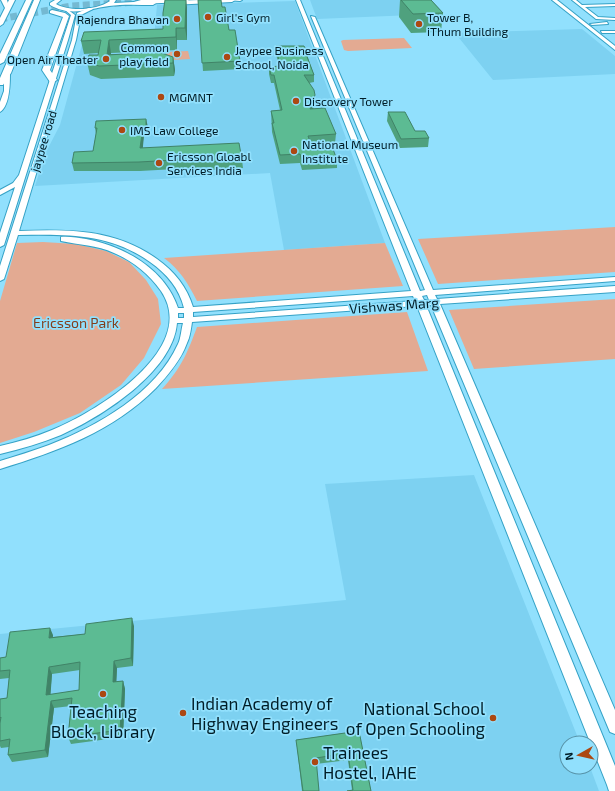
<svg xmlns="http://www.w3.org/2000/svg" width="615" height="791" viewBox="0 0 615 791" font-family="'Exo 2',sans-serif">
<style>
.built{fill:#7dd1f1}
.green{fill:#e3aa92}
.lines{fill:none;stroke-linecap:round;stroke-linejoin:round}
.trunk-tunnel{stroke:#74b9d2;stroke-width:7;stroke-dasharray:7 3.5;stroke-linecap:butt}
.minor-casing{stroke:#35a2c6;stroke-width:2}
.tertiary-casing{stroke:#35a2c6;stroke-width:2}
.secondary-casing{stroke:#35a2c6;stroke-width:2}
.trunk-casing{stroke:#35a2c6;stroke-width:2}
.motorway-casing{stroke:#35a2c6;stroke-width:2}
.minor{fill:#fff;fill-rule:evenodd}
.tertiary{fill:#fff;fill-rule:evenodd}
.secondary{fill:#fff;fill-rule:evenodd}
.trunk{fill:#fff;fill-rule:evenodd}
.motorway{fill:#fff;fill-rule:evenodd}
.wall{fill:#4fa17e;fill-rule:evenodd}
.shaded-wall{fill:#408367}
.building{fill:#5cbb93;stroke:#408367;fill-rule:evenodd}
.poi-dot{fill:#ac4812;stroke:#91e0fd;stroke-width:1.5}
.labels{text-anchor:middle;dominant-baseline:central;stroke-width:3.5;stroke-linejoin:round;paint-order:stroke}
.far-poi-label{font-size:12px;fill:#001d27;stroke:#91e0fd;text-anchor:start}
.far-street-label{font-size:12px;fill:#001d27;stroke:#91e0fd}
.street-label{font-size:14px;fill:#001d27;stroke:#91e0fd}
.park-label{font-size:14px;fill:#833e1d;stroke:#91e0fd}
.near-poi-label{font-size:17px;fill:#001d27;stroke:#91e0fd;text-anchor:start}
</style>
<rect width="100%" height="100%" fill="#91e0fd"/>
<path class="built" d="M310 0H426L437 14 317 19Z
M295 1 385 243 284 250 270 173 35 186 45 154 60 125 83 41 154 38 157 5Z
M582 29 615 56V74L493 80 455 33Z
M474 475 580 743H567V767H590L599 791H0V634L346 600 325 484Z"/>
<path class="green" d="M404 38 412 48 348 51 344 50 341 41 343 40Z
M188 51 190 59 172 60V56H170V60L158 56V52H163V56H166V52Z
M615 227V272L438 284 418 239Z
M43 242 76 244 106 251 129 262 146 280 158 299 161 324 144 358 121 385 80 413 34 432 0 443V301L17 243Z
M385 243 403 286 197 301C188 283 180 270 164 258Z
M615 299V359L474 369 449 310Z
M407 312 428 371 162 389C181 368 187 354 197 327Z"/>
<g class="lines">
<path class="trunk-tunnel" d="M0 19 71 6 137 2"/>
<defs>
<path id="minor" d="M228 0H242L240 1Z
M572 0H576L582 5 615 4V6L585 7 598 17 615 18V20L596 19Z
M607 22 608 24 592 25 590 24Z
M601 31H615V33H602Z"/>
<path id="tertiary" d="M296 0H300L420 291 425 290 311 16 315 17 433 290 615 277V281L435 295 437 299 615 286V292L440 304 615 710V734L610 732 431 305H426L615 766V791H609L607 785 417 306 192 322C191 329 190 337 187 343 181 360 168 375 156 388 112 432 58 451 0 469V461C16 456 33 451 49 445 98 426 156 393 178 344 181 338 181 330 183 323H177C173 372 101 417 61 435 41 443 21 449 0 454V446C18 442 35 437 52 430 96 412 200 349 161 291 149 274 133 261 114 253 97 245 79 245 61 241V237C69 236 78 238 86 239 124 246 165 269 178 308H184C179 288 167 274 150 262 110 233 66 234 18 235L4 279 0 281V266L72 40 77 13 89 8 93 9 81 15 76 40 19 231C69 229 115 229 157 259 174 271 187 287 193 307L411 291ZM427 295 429 300H424L422 296ZM413 296 415 301 193 317V312ZM178 313H184V318H178Z
M552 0H557L615 46V50Z
M67 9 75 15 68 40 4 245 0 247V233L15 187 0 195V190L13 183 19 175 71 15 65 10Z
M7 71 10 73C10 83 10 106 0 112V102L4 91V73Z"/>
<path id="secondary" d="M1 0H7L10 10H6Z
M55 0H61L56 4C70 12 97 10 110 1L109 0H116L114 3 153 1 156 3 153 5C139 5 123 4 109 6 88 9 71 17 50 5V3Z
M200 0H235L232 2 171 5 168 3 171 1Z"/>
<path id="trunk" d="M9 0H15L3 24 0 26V18Z
M34 0H40L11 73 3 85H0V78Z
M141 0H189L186 2 137 4 134 2Z
M52 10 65 13 69 16 50 70 57 80 53 82H50L42 70 63 17 50 13V11Z"/>
<path id="motorway" d="M26 0H32L4 62 0 64V54Z"/>
</defs>
<use href="#minor" class="minor-casing"/>
<use href="#tertiary" class="tertiary-casing"/>
<use href="#secondary" class="secondary-casing"/>
<use href="#trunk" class="trunk-casing"/>
<use href="#motorway" class="motorway-casing"/>
<use href="#minor" class="minor"/>
<use href="#tertiary" class="tertiary"/>
<use href="#secondary" class="secondary"/>
<use href="#trunk" class="trunk"/>
<use href="#motorway" class="motorway"/>
</g>
<path class="wall" d="M198 0 222 7 229 30 240 61 241 69 203 71Z
M400 0H431L443 13 441 32 411 33 399 17Z
M187 7V40H177V50L111 53V54L173 57 175 70 174 76 101 79 90 75 87 62 98 55 99 53 84 54 81 41 163 29Z
M276 46 308 54V58L314 75V82L309 83 315 103 313 108 336 134 335 143 311 144 313 150 337 160V168L302 170 300 163 280 164 272 132 271 111 280 110 274 83H271L269 74V67L279 66 276 54Z
M388 112 415 131 429 138 428 147 400 148 387 121Z
M148 127 147 134 144 135 142 148 242 160 243 168 212 170 211 167 140 171H74L72 163 93 151 96 134 95 128Z
M134 626 133 666 117 668 116 682 123 681 125 689 123 737 71 744 68 737 71 706 54 708 48 757 12 762 8 755 9 747 1 748 0 746V699L7 698 9 678 0 679V658L6 657 53 635V637L85 634ZM80 670 79 690 50 695 52 674Z
M359 731 371 791 352 790 348 760 316 764 319 791H302L297 747 296 740Z"/>
<path class="shaded-wall" d="M186 0 187 7V40L185 28Z
M176 28 177 40V50L176 37Z
M109 40 111 53 109 65 107 55Z
M173 57 175 70 174 76 173 63Z
M315 95V103L310 117V109Z
M146 119 148 127 147 134 146 126Z
M143 127 144 135 142 157 140 148Z
M132 618 134 626 133 666 131 658Z
M50 628 53 635 52 645 49 638Z
M114 661 117 668 116 690 113 682Z
M49 667 52 674 50 702 46 695Z
M123 681 125 689 123 737 120 730Z
M51 701 54 708 48 757 45 750Z"/>
<path class="building" d="M165 0H186L185 28H176V37L109 40 107 55 159 52 173 57V63L99 66 87 62 89 55H98L101 40 81 41 84 32 163 29V13Z
M198 0H221L222 7H225L229 30H235L240 61 202 63Z
M401 0H431L443 13 413 14Z
M276 46H304L308 54H306L314 75H304L314 90 315 95 310 109 325 108 336 134 308 136 313 150 333 149 337 160 302 162 300 154 280 155 272 123H274L271 111 282 110 274 75H271L269 67 280 66Z
M388 112H405L415 131H425L429 138 401 139Z
M146 119V126L143 127 140 148 239 143 242 160 212 162 210 158 139 162 72 163 74 152 93 151 97 128H95L96 121Z
M132 618 131 658 114 661 113 682 123 681 120 730 68 737 72 698 51 701 45 750 8 755 10 739 0 741V723L1 717 0 718V699L7 698 10 670 0 671V658L6 657 10 632 50 628 49 638 85 634 86 624ZM80 662 79 690 46 695 49 667Z
M359 731 371 791H347L353 790 348 753 316 758 319 791H303L296 740Z"/>
<g class="poi-dot">
<circle cx="208" cy="17" r="4"/>
<circle cx="177" cy="19" r="4"/>
<circle cx="419" cy="24" r="4"/>
<circle cx="177" cy="54" r="4"/>
<circle cx="227" cy="57" r="4"/>
<circle cx="106" cy="59" r="4"/>
<circle cx="161" cy="97" r="4"/>
<circle cx="296" cy="101" r="4"/>
<circle cx="122" cy="130" r="4"/>
<circle cx="294" cy="151" r="4"/>
<circle cx="159" cy="163" r="4"/>
<circle cx="103" cy="694" r="4"/>
<circle cx="183" cy="713" r="4"/>
<circle cx="493" cy="718" r="4"/>
<circle cx="315" cy="762" r="4"/>
</g>
<g class="labels">
<g class="far-poi-label">
<text x="216" y="17">Girl's Gym</text>
<text x="427" y="17">Tower B,<tspan x="427" dy="14">iThum Building</tspan></text>
<text x="169" y="19" text-anchor="end">Rajendra Bhavan</text>
<text x="169" y="47" text-anchor="end">Common<tspan x="169" dy="14">play field</tspan></text>
<text x="235" y="50">Jaypee Business<tspan x="235" dy="14">School, Noida</tspan></text>
<text x="98" y="59" text-anchor="end">Open Air Theater</text>
<text x="169" y="97">MGMNT</text>
<text x="304" y="101">Discovery Tower</text>
<text x="130" y="130">IMS Law College</text>
<text x="302" y="144">National Museum<tspan x="302" dy="14">Institute</tspan></text>
<text x="167" y="156">Ericsson Gloabl<tspan x="167" dy="14">Services India</tspan></text>
</g>
<g class="far-street-label">
<text transform="translate(43 141) rotate(-73)">jaypee road</text>
</g>
<g class="street-label">
<text transform="translate(394 305) rotate(-4)">Vishwas Marg</text>
</g>
<g class="park-label">
<text x="76" y="322">Ericsson Park</text>
</g>
<g class="near-poi-label">
<text x="191" y="703">Indian Academy of<tspan x="191" dy="20">Highway Engineers</tspan></text>
<text x="485" y="708" text-anchor="end">National School<tspan x="485" dy="20">of Open Schooling</tspan></text>
<text x="103" y="711" text-anchor="middle">Teaching<tspan x="103" dy="20">Block, Library</tspan></text>
<text x="323" y="752">Trainees<tspan x="323" dy="20">Hostel, IAHE</tspan></text>
</g>
</g>
<g transform="translate(579 755) rotate(262)"><circle r="19" fill="#91e0fd" stroke="#5792a7"/>
<path d="M0-3L7 15L0 10L-7 15Z" fill="#ac4812"/>
<text y="-6" font-size="11" font-weight="bold" text-anchor="middle" fill="#001d27">N</text>
</g>
</svg>
